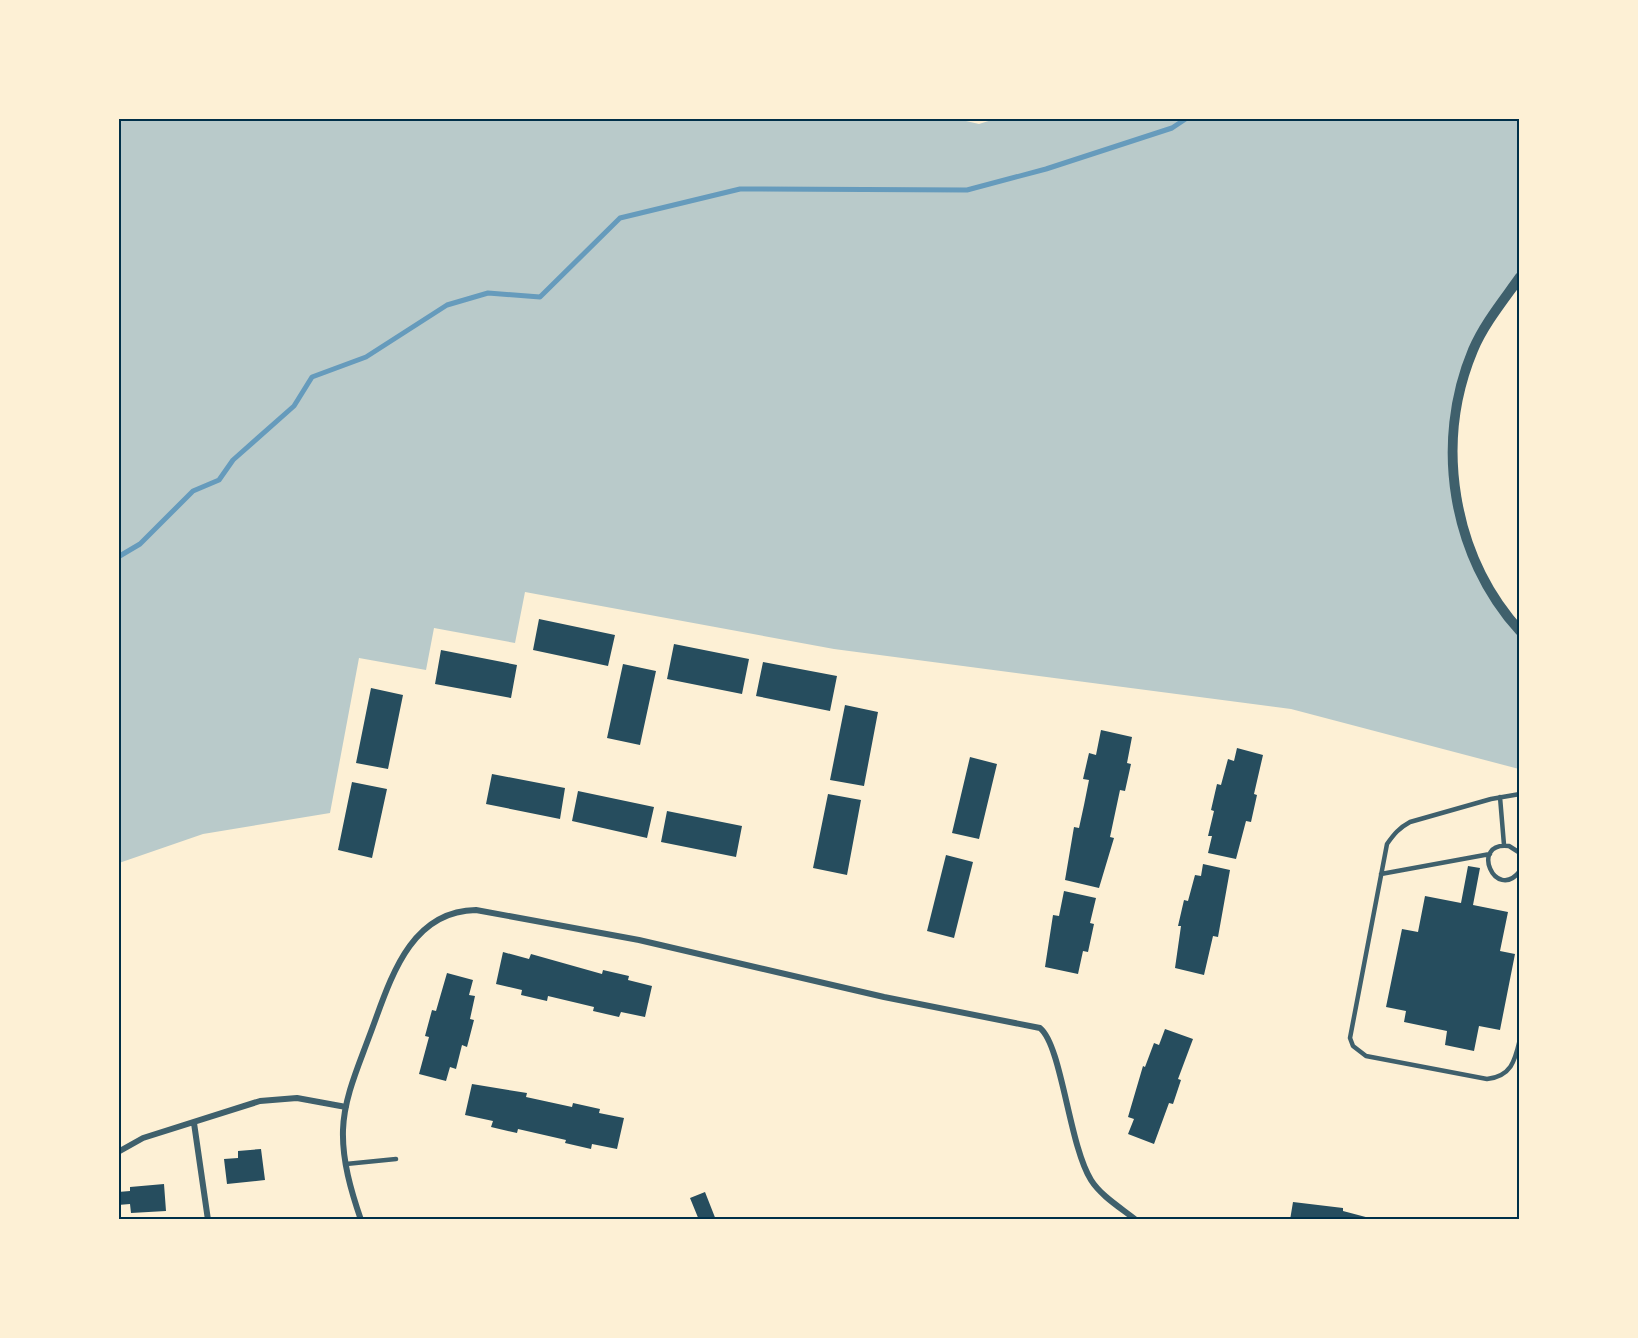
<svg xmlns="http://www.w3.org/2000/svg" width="1638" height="1338" viewBox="0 0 1638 1338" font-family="'IBM Plex Sans',sans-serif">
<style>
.green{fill:#b9caca}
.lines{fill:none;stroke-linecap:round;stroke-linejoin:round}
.stream{stroke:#669bbc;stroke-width:5}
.building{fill:#264d5e}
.service{stroke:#3f606c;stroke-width:4.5}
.minor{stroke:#3f606c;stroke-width:6}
.tertiary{stroke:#3f606c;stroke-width:10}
.neatline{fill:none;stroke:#003049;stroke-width:2}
</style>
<rect width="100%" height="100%" fill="#fdf0d5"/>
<path class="green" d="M953 118 979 124 998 118 1519 119V277L1473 350 1451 448 1473 555 1519 631V769L1291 709 834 649 525 592 515 643 434 628 426 670 359 658 330 813 203 834 119 863 118 119Z"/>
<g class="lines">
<path class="stream" d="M118 557 140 544 193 491 219 480 233 460 294 406 312 377 366 357 447 305 488 293 540 297 620 218 740 189 967 190 1046 169 1172 128 1187 118"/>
</g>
<path class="building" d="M539 619 615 635 608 666 533 650Z
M674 644 749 659 742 694 667 679Z
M441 650 517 665 511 698 435 684Z
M763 662 837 676 830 711 756 696Z
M623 664 656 671 640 745 607 738Z
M371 688 403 695 388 769 356 763Z
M845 705 878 712 864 786 830 780Z
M1101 730 1132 737 1127 763 1131 764 1125 791 1120 790 1110 837 1114 838 1099 888 1065 880 1074 827 1079 828 1084 805 1089 780 1083 779 1089 753 1096 755Z
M1237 748 1263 755 1254 794 1257 795 1251 822 1246 821 1236 859 1208 853 1212 836H1208L1214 811 1211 810 1217 784 1221 785 1228 759 1234 761Z
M970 757 997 764 979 839 952 833Z
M492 774 565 788 560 819 486 804Z
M352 782 387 789 372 858 338 850Z
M578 791 654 807 647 838 572 821Z
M828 794 861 800 847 875 813 868Z
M667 811 742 826 736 857 661 842Z
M946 855 973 862 954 938 927 931Z
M1203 864 1230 870 1218 937 1213 936 1204 975 1175 968 1181 926H1178L1184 900 1188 901 1195 875 1201 876Z
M1468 866 1480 868 1473 905 1508 912 1500 951 1515 954 1500 1030 1479 1026 1474 1051 1445 1045 1447 1031 1404 1022 1406 1011 1386 1007 1402 929 1418 932 1425 896 1461 903Z
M1064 891 1096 898 1090 923 1094 924 1088 952 1083 951 1078 974 1045 967 1053 915 1059 916Z
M503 952 529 959 531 954 602 974 603 970 629 976 628 980 652 986 645 1017 621 1012 619 1017 593 1011 594 1007 548 996 547 1001 521 995 522 990 496 984Z
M447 973 473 980 469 995 475 996 470 1019 474 1020 467 1047 462 1045 456 1069 450 1067 446 1081 419 1074 429 1037 425 1036 432 1010 436 1011Z
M1165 1029 1193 1039 1178 1079 1181 1080 1173 1104 1169 1103 1154 1144 1128 1134 1134 1119 1128 1117 1143 1066 1145 1067 1154 1043 1159 1045Z
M472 1084 527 1093 526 1097 572 1107 573 1103 600 1109 599 1113 624 1118 617 1149 592 1144 591 1149 565 1143 566 1140 518 1129 517 1133 491 1127 493 1121 465 1115Z
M261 1149 265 1180 227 1184 224 1159 238 1158V1151Z
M164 1184 166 1211 131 1213 130 1204 118 1205V1192L130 1191V1187Z
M705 1192 716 1220H699L690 1198Z
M1293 1202 1343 1208V1211L1377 1220H1290Z"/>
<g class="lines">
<path class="service" d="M1520 794 1491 799 1410 822C1399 828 1394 834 1387 844L1350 1038 1353 1046 1366 1056 1487 1079C1512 1076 1515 1060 1520 1039
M1500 797 1504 845
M1520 853 1509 846C1469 841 1495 903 1520 871
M1381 874 1490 854
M346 1164 396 1159"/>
<path class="minor" d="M194 1123 208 1220
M118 1152 143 1138 260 1101 297 1098 346 1107
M361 1220C351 1191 342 1160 343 1130 344 1098 358 1067 369 1037 389 985 407 911 476 910L639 940 884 997 1040 1028C1062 1046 1069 1145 1091 1180 1101 1196 1121 1208 1136 1220"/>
<path class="tertiary" d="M1520 277C1503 301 1484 324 1473 350 1434 443 1452 556 1520 631"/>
</g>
<rect width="1638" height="1338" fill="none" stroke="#fdf0d5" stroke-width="240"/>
<rect x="120" y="120" width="1398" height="1098" class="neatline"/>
</svg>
